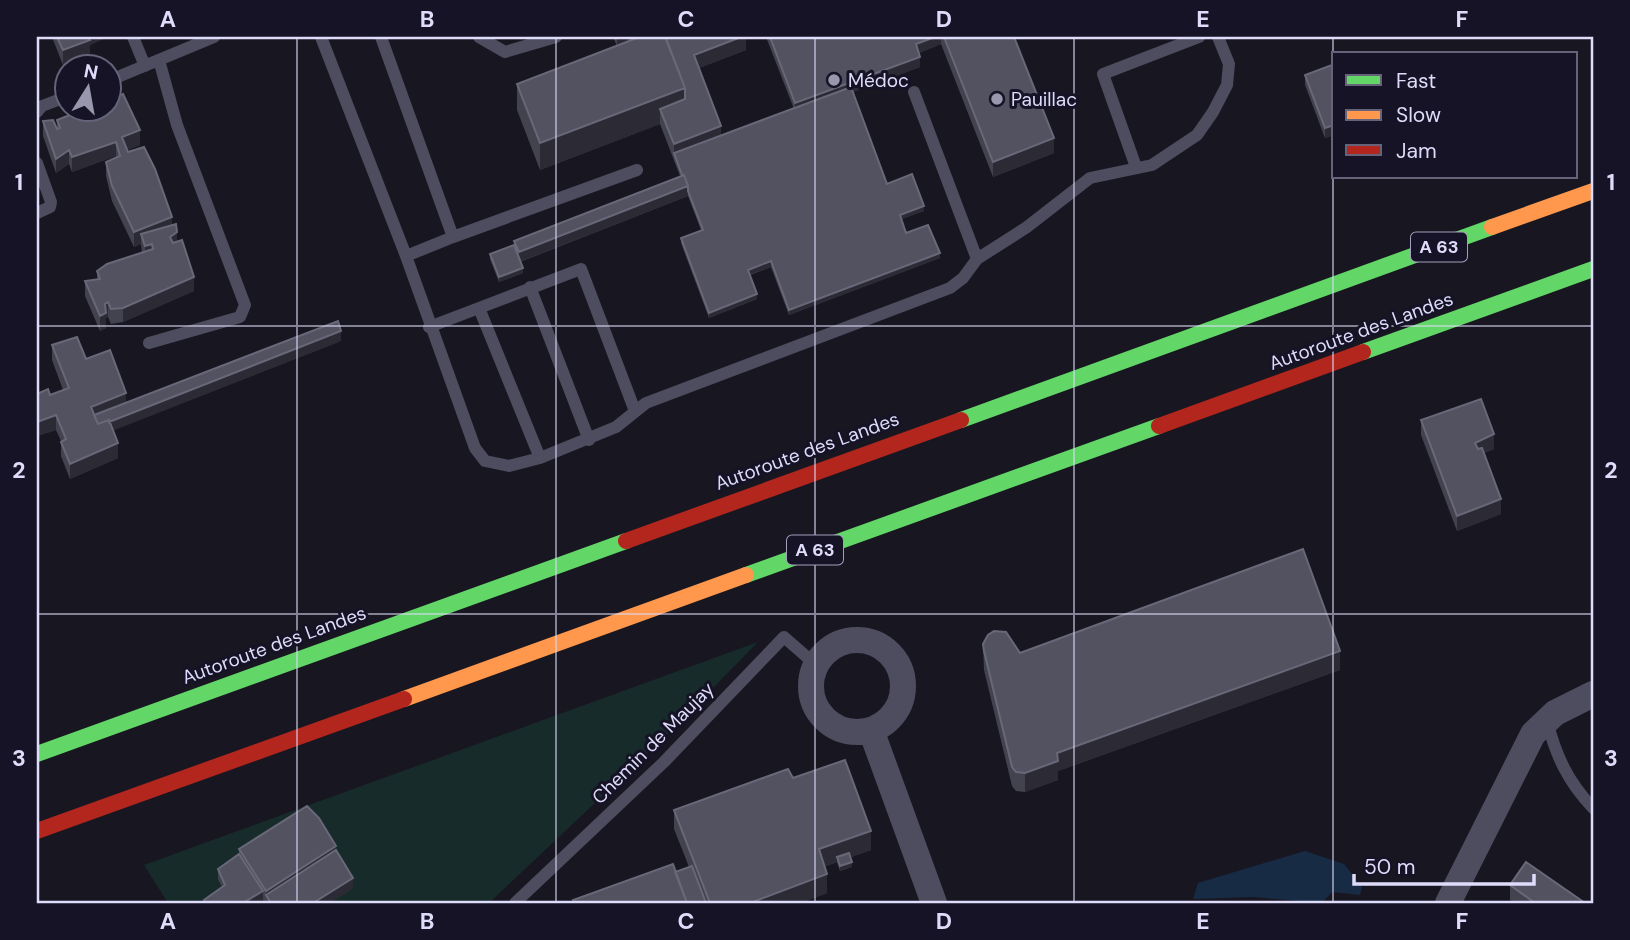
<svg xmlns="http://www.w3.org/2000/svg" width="1630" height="940" viewBox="0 0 1630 940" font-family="'DM Sans',sans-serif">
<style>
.green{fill:#172b2b}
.water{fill:#182b45}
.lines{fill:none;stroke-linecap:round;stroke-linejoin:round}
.lane{stroke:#4e4d60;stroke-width:12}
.street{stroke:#4e4d60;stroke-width:26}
.fast{stroke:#63d668;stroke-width:16}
.slow{stroke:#ff974d;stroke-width:16}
.jam{stroke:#b3261e;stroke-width:16}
.wall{fill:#43424f}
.shaded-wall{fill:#2b2a35}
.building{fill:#535261;stroke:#696879;stroke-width:2}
.grid{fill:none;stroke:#dedcfa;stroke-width:2;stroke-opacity:0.55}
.poi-dot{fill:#9997ae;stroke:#151325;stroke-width:2.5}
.labels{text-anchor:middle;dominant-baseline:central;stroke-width:6;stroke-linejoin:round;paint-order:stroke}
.shield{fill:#151325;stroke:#a2a0ba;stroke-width:2}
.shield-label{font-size:18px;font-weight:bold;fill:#dedcfa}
.poi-label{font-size:19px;fill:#dedcfa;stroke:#151325;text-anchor:start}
.street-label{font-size:19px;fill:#dedcfa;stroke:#151325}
.neatline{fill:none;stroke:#dedcfa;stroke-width:2.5}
.grid-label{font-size:23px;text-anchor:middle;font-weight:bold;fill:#dedcfa}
</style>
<rect width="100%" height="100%" fill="#181721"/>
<path class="green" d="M758 642 666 736 489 903H168L144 865Z"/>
<path class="water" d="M1305 851 1344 864 1362 887 1360 895 1332 892 1322 903 1253 897 1193 899 1198 883Z"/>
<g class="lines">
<path class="lane" d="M133 37 145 66
M321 37 406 256 475 448 485 461 509 466 540 458 616 427 646 403 950 288 963 278 977 259 1027 227 1090 178 1152 165 1197 135 1213 112 1227 85 1229 64 1218 37
M381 37 453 237 406 256
M479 37 505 52 556 37
M108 81 214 37
M914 92 977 259
M37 112 42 106 66 97
M37 163 51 202 50 207 37 213
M1136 167 1103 74 1199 37
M453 237 637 170
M530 287 589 440
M429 327 479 308
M149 343 240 317 245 305 177 125 159 60
M540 458 479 308 581 269 635 411
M1547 721C1556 756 1568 782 1593 808
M515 903 664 762 784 637 816 665"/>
<path class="street" d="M811 686a46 46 0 1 1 92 0a46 46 0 1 1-92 0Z
M871 730 934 903
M1448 903 1533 734 1555 713 1593 694"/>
<path class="fast" d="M1363 352 1593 269
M961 420 1492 227
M746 575 1159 426
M37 754 626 541"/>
<path class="slow" d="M1492 227 1593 191
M404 699 746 575"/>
<path class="jam" d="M1159 426 1363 352
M626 541 961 420
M37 831 404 699"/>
</g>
<path class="wall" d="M52 37H107L90 45V55L63 65Z
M613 37H746V50L699 68 721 136 794 109 766 37H1014L1054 153 993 177 941 44 919 53 920 67 853 92 887 184 924 211 901 219 906 233 940 258 789 315 771 267 750 275 757 299 709 318 681 243V238L701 230 688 196 520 262 523 273 499 282 490 259V254L514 246V241L680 176 660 124 540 170 517 110V84L617 46Z
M1334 69V135L1325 138 1305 85V75Z
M57 120 140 145 127 150 172 225 194 291 123 322 111 324 108 317 106 318V328L100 331 85 296V281L97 279V271L142 253 141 244 134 247 112 201 106 176V162L116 157V156L72 172 69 164 56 173 43 136V121L57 129Z
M341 341 113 430 118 458 70 479 61 456V441L56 430 37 436V394L50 395 63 390 52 360V345L86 359 126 403Z
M1421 420 1494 449 1484 453 1501 514 1457 531 1421 435Z
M983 644 1020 653 1340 670 1058 771V780L1025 792 1016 791 1012 786 984 670Z
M793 778 871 850 851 857 852 867 840 871 837 862 824 867 827 893 801 903H573V900L675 872 689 867 674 829V810Z
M239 849 336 850 353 888 329 903H265L263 900 259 903H204V900L222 887 218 879V869L239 854Z
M1510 885 1585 903H1515L1510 900Z"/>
<path class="shaded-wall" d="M87 37H107L90 45V55L63 65V50Z
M617 37H628V41L617 46Z
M741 37H746V50L694 70V55Z
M935 37H941V44L916 54V44Z
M920 57V67L795 114V103Z
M685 88V114L660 109V124L540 170V143Z
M1334 125V135L1325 138V128Z
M721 126V141L674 153V144Z
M140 130V145L122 152V137Z
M1054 138V153L993 177V162Z
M116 142V156L72 172V157Z
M69 150V164L56 173V159Z
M688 186V196L519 262V252Z
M924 206V211L900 220V215Z
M172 217V232L141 234V244L134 247V232Z
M177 232V247L170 252V237Z
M152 244V259L145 261V246Z
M940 253V258L789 315V310Z
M771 261V267L748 275V270Z
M523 268V273L499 282V277Z
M194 277V291L123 322V308Z
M757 294V299L709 318V313Z
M108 302V317L106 318V328L100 331V316L105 304Z
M341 331V341L97 437V427Z
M126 393V408L94 420 91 407Z
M56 415V430L37 436V422Z
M1494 434V449L1475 457V443Z
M118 443V458L70 479V464Z
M1501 499V514L1457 531V516Z
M1340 651V670L1058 771V780L1025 792V773L1057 753Z
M871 831V850L838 862 837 857V862L819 869V849Z
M336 846V861L266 895V903V891Z
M852 862V867L840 871V866Z
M827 874V893L801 903H750Z
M353 878V888L329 903H313Z
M263 891V901L259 903H243Z"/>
<path class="building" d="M57 37H88L90 40 63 50Z
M637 37H665L685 88 540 143 517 84 637 38Z
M670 37H741L694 55 721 126 674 144 660 109 685 99V88L666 38Z
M770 37H935L916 44 920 57 795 103Z
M944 37H1014L1054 138 993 162Z
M1332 65 1334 69V125L1325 128 1305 75Z
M851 87 887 184 912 174 924 206 900 215 906 233 928 225 940 253 789 310 771 261 748 270 757 294 709 313 681 238 703 230 688 191V186L684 175H682L674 153Z
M123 94 140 130 122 137 128 152 144 147 155 169 172 217 134 232 112 186 106 162 120 156 116 142 72 157 69 150 56 159 43 121 53 120 57 129 60 128 57 120 87 108H108V100Z
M684 175 688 186 519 252 514 241Z
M176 224 177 232 170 237 173 243 182 240 194 277 123 308 111 309 108 302 105 304 106 313 100 316 85 281 100 279 97 271 107 264 153 249 152 244 145 246 141 234Z
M514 245 523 268 499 277 490 254Z
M338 321 341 331 109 422V420L98 424 94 415Z
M77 337 86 359 110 350 126 393 91 407 98 424 109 420 118 443 70 464 61 442 66 439 56 415 37 422V394L48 389 50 395 69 388 52 345Z
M1481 399 1494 434 1475 443 1478 449 1482 448 1501 499 1457 516 1421 420Z
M1303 549 1340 651 1057 753 1058 761 1025 773 1016 772 1012 767 984 651 983 644 988 635 994 631 1006 632 1020 653Z
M845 760 871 831 819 849 827 874 750 903H710L674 810 788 769 793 778Z
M307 806 319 818 336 846 266 891 239 849Z
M336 850 353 878 313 903H271L266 895Z
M849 853 852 862 840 866 837 857Z
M239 854 263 891 243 903H206L204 900 225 885 218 869Z
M1526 862 1585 903H1535L1510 885Z
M673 864 687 903H574L573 900Z
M692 866 706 903H687L675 872Z"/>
<path class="grid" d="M297 37V903M556 37V903M815 37V903M1074 37V903M1333 37V903M37 326H1593M37 614H1593"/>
<g class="poi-dot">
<circle cx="834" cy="80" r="7"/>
<circle cx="997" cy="99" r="7"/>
</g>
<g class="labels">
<g class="shield">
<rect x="1411" y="232.5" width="56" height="29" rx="5"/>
<rect x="787" y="535.5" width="56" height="29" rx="5"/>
</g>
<g class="shield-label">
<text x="1439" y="247">A 63</text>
<text x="815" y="550">A 63</text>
</g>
<g class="poi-label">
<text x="848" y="80">Médoc</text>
<text x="1011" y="99">Pauillac</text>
</g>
<g class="street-label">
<text transform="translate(1361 331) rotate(-20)">Autoroute des Landes</text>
<text transform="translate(807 451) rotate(-20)">Autoroute des Landes</text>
<text transform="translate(274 645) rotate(-20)">Autoroute des Landes</text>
<text transform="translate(653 743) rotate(-45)">Chemin de Maujay</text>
</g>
</g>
<rect width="1630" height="940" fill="none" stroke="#151325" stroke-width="77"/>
<rect x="1332" y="52" width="245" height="126" fill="#151325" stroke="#65637a" stroke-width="2"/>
<rect x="1346" y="75" width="35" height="10" fill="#63d668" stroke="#65637a" stroke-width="2"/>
<text x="1396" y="88" font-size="21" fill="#dedcfa">Fast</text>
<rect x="1346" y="110" width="35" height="10" fill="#ff974d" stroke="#65637a" stroke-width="2"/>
<text x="1396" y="122" font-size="21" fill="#dedcfa">Slow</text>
<rect x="1346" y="145" width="35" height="10" fill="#b3261e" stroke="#65637a" stroke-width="2"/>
<text x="1396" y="158" font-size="21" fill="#dedcfa">Jam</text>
<g transform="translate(88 88) rotate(11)"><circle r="33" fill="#151325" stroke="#65637a" stroke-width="2"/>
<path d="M0-5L12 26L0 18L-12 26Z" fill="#9997ae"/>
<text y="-10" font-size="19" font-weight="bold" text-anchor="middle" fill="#dedcfa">N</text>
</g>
<path d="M1354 874v10h180v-10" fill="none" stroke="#dedcfa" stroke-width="3.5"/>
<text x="1364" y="874" font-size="21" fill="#dedcfa" stroke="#151325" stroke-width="5" paint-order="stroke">50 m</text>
<rect x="38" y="38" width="1554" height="864" class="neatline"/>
<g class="grid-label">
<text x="168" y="27">A</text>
<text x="427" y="27">B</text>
<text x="686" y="27">C</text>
<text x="944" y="27">D</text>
<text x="1203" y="27">E</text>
<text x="1462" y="27">F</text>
<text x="19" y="190">1</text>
<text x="1611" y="190">1</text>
<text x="19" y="478">2</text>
<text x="1611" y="478">2</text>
<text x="19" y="766">3</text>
<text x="1611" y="766">3</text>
<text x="168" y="929">A</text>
<text x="427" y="929">B</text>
<text x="686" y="929">C</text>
<text x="944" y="929">D</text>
<text x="1203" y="929">E</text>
<text x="1462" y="929">F</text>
</g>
</svg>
